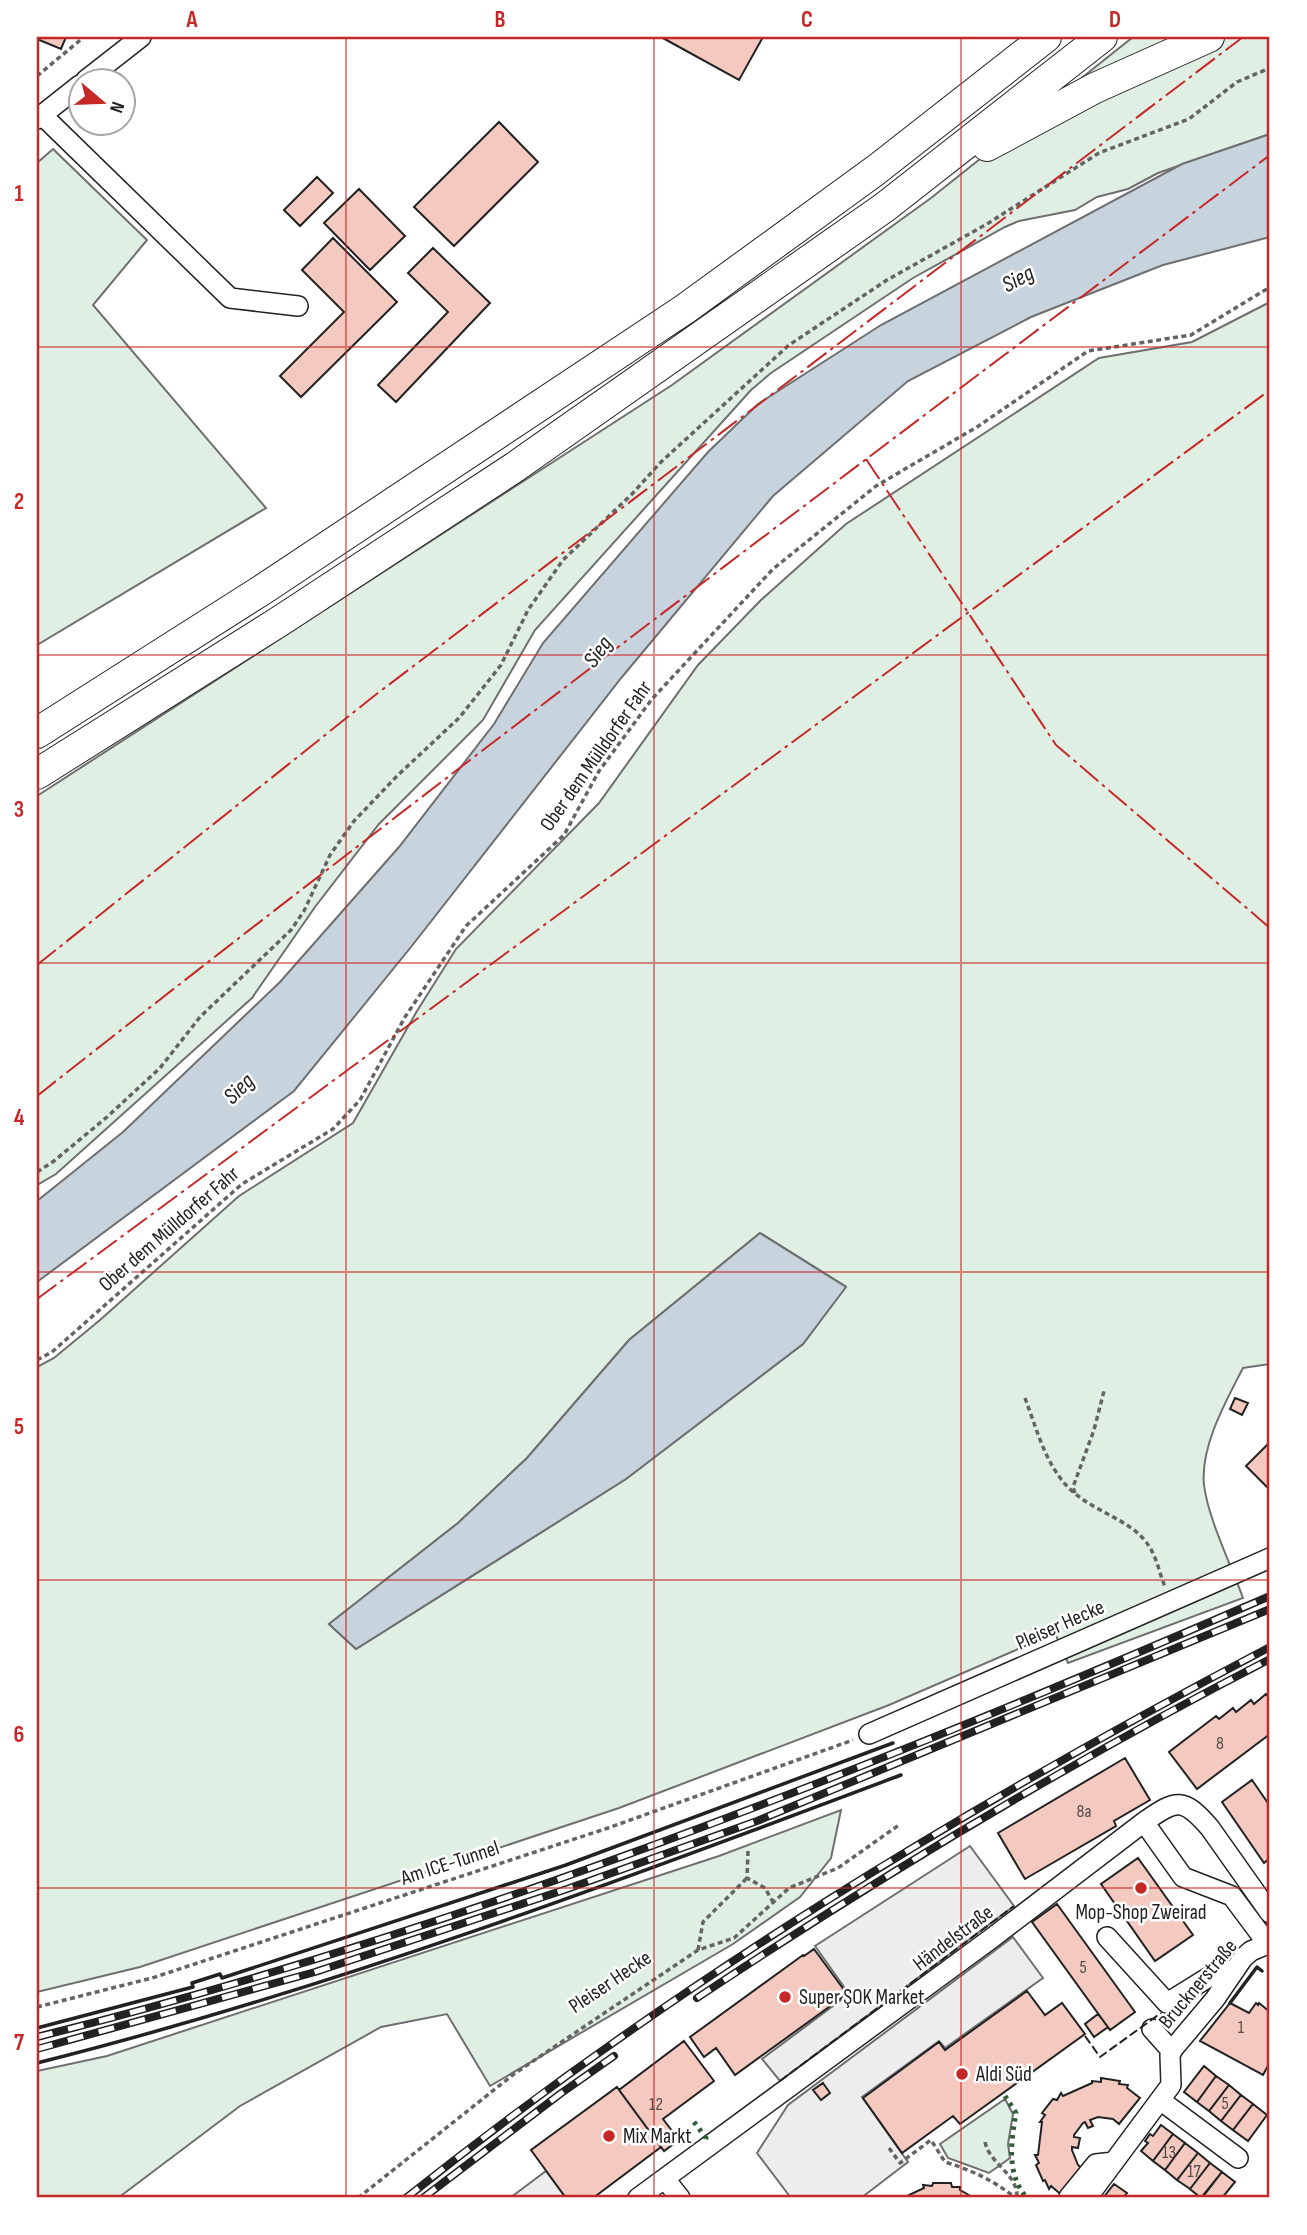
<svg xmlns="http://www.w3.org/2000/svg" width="1307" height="2235" viewBox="0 0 1307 2235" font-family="'Sofia Sans Condensed',sans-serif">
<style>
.green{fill:#e0efe3;stroke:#6f6f6f;stroke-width:2;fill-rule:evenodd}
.parking{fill:#ededed;stroke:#6f6f6f;stroke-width:2}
.water{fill:#c7d3dd;stroke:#6f6f6f;stroke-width:2}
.building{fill:#f3c9c0;stroke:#222;stroke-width:2}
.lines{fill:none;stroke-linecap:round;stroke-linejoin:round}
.minor-casing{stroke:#222;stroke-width:22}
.highway-casing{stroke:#222;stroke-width:32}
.path{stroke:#646464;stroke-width:3.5;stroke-dasharray:5 3.5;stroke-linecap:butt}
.minor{stroke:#fff;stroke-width:19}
.highway{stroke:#fff;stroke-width:30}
.rail-casing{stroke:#222;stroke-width:8}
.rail{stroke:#fff;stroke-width:5;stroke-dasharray:16;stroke-linecap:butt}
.hedge{stroke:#2f5e38;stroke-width:5;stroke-dasharray:3.5 5;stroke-linecap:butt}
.fence{stroke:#222;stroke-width:2;stroke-dasharray:9 3.5;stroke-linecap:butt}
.wall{stroke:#222;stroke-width:3.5}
.power{stroke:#c62828;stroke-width:2;stroke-dasharray:24 5 3.5 5;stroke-linecap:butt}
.grid{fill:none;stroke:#c62828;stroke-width:2;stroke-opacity:0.55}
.poi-dot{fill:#c62828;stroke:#fff;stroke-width:2.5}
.labels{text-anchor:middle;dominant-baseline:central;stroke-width:5;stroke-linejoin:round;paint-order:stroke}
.number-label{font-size:18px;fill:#564c4a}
.street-label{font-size:21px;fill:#222;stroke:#fff}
.poi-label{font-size:21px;fill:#222;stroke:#fff;text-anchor:start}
.water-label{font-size:23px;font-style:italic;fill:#222;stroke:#fff}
.neatline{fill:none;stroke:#c62828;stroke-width:2.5}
.grid-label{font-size:23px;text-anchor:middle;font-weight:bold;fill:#c62828}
</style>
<rect width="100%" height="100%" fill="#fff"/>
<path class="green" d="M1133 37H1270V134L1158 173 1128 189 1097 197 1075 210 1019 221 1005 227 913 278 771 373 751 390 535 630 483 720 379 824 315 907 252 998 56 1174 37 1185V796L672 385 931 198Z
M53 149 147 240 93 305 266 508 37 645V163Z
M1270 302V1364L1243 1368C1226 1401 1200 1447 1204 1485 1208 1518 1231 1565 1243 1598L1068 1663 1055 1633 889 1705 619 1808 140 1967 37 1992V1367L54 1358 100 1320 239 1196 353 1123 417 1011 456 949 599 803 698 665 761 600 846 524 1099 358 1192 342ZM760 1233 845 1286 803 1344 626 1479 356 1649 329 1624 458 1523 527 1458 629 1340Z
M841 1810 831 1858 800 1897 733 1944 490 2086 447 2014 381 2027 240 2106 118 2198H37V2071L107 2056 719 1856Z
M1005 2099 1013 2114 1008 2144 1010 2158 989 2173 948 2158 940 2144Z"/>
<path class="parking" d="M970 1846 1014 1906 780 2081 762 2059 849 1994 815 1946Z
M1013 1937 1043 1978 945 2048 939 2041 862 2097 908 2162 861 2198H791L757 2153 788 2105Z
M546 2171 566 2198H510Z"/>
<path class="water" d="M1270 134V237L1163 265 1031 317 908 381 773 496 622 677 411 947 294 1091 37 1282V1201L123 1132 280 982 399 847 494 724 543 643 708 452 758 404 881 325 1182 164Z
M760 1233 846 1287 803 1344 626 1479 356 1649 329 1624 458 1523 527 1458 629 1340Z"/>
<path class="building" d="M37 37H66L61 49 37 39Z
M661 37H763L739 80Z
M499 122 538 162 454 246 414 207Z
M317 177 333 193 300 226 284 210Z
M359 189 405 236 370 270 324 223Z
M333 238 397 302 301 397 280 376 344 312 302 270Z
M433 248 490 303 396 402 378 385 448 312 408 273Z
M1235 1398 1248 1403 1242 1415 1230 1409Z
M1270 1442V1490L1246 1466Z
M1266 1694 1270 1699V1734L1197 1789 1169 1752 1216 1716 1219 1719 1233 1708 1236 1712 1251 1700 1254 1704Z
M1125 1758 1150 1800 1114 1821 1116 1826 1025 1879 998 1833Z
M1252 1780 1270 1806V1858L1264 1863 1222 1802Z
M1138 1858 1193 1935 1155 1961 1101 1884Z
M1057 1904 1135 2012 1110 2030 1032 1922Z
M814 1949 847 1994 735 2075 716 2048 704 2057 690 2037 803 1955 804 1956Z
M1027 1991 1045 2015 1062 2003 1085 2034 960 2124 953 2116 902 2153 863 2098 939 2042 945 2050Z
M1230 2003 1249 2013 1256 2003 1258 2005 1259 2003 1270 2012V2062L1263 2075 1200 2041Z
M1098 2014 1108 2027 1094 2037 1085 2024Z
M684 2041 714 2081 663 2119 679 2140 664 2151 619 2090Z
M1204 2066 1216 2076 1197 2102 1184 2092Z
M1216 2076 1229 2085 1209 2111 1197 2102Z
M1101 2078 1120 2081 1119 2084 1128 2085 1127 2088 1140 2098 1119 2124 1113 2119 1098 2117 1090 2120 1093 2126 1088 2128 1085 2122 1083 2123 1074 2135V2137L1080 2138 1078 2148 1072 2147V2150L1078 2165 1084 2170 1064 2197 1051 2186 1049 2189 1045 2180 1043 2181 1036 2165 1039 2163 1035 2155H1038L1042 2122H1040L1045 2115 1042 2113 1053 2099 1057 2100 1061 2093 1063 2096 1092 2083V2081L1101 2082Z
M823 2083 830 2093 821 2100 813 2090Z
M1229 2085 1241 2095 1221 2121 1209 2111Z
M617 2087 661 2147 593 2198H566L531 2150Z
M1241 2095 1253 2104 1233 2130 1221 2121Z
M1253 2104 1267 2115 1248 2141 1233 2130Z
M1161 2125 1173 2134 1153 2161 1141 2151 1148 2143 1145 2141 1150 2134 1153 2136Z
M1173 2134 1185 2143 1165 2170 1153 2161Z
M1185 2143 1198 2153 1177 2180 1165 2170Z
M1198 2153 1210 2163 1190 2189 1177 2180Z
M1210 2163 1222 2172 1201 2198 1190 2189Z
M1222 2172 1235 2182 1222 2198H1202Z
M933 2183H951L952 2187H960V2190L974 2198H903L924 2188 923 2185 932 2186Z
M1114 2184 1127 2193 1123 2198H1103Z"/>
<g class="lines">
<defs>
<path id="minor" d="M86 80 141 37
M42 115 230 298 298 306
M37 119 80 85
M869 1734 1270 1558
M1144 1822 1183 1877 1232 1896 1267 1943
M1107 1937 1167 2003 1217 1972 1235 1970
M1152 2029 1168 2047 1173 2049
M1160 2100 1238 2158
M665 2179 680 2198
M1069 2197 1096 2164 1114 2162
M638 2198 992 1938 1144 1822C1177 1799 1183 1797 1210 1828L1270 1913
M1087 2198 1171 2085 1170 2055 1173 2049 1215 1999 1243 1958 1251 1951 1270 1943"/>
<path id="highway" d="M987 146 1095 88 1209 37
M37 733 262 590 685 309 876 170 1046 37
M37 774 280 621 515 467 885 207 1102 37"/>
</defs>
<use href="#minor" class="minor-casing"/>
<use href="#highway" class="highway-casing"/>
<path class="path" d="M37 76 84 37
M37 1172 54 1161 107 1117 160 1068 200 1017 291 930 304 911 330 855 354 821 398 775 459 718 501 665 528 610 563 560 632 494 661 462 789 345 887 280 987 224 1099 153 1189 119 1237 82 1270 68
M37 1360 52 1352 242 1184 333 1129 360 1100 405 1017 466 926 564 835 599 771 652 699 773 569 876 486 977 427 1088 351 1191 335 1270 287
M1025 1398C1036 1427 1045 1463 1067 1486 1090 1511 1128 1518 1146 1542 1156 1554 1159 1572 1165 1587
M1075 1493 1073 1487 1094 1430 1104 1391
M748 1851 747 1878 765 1888 773 1902
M698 1950 703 1922 747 1878
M37 2007 152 1978 608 1828 853 1740
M985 2142C990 2165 1018 2173 1017 2198
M889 2148 900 2163 931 2140 945 2162C974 2171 992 2180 1016 2198
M358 2198 514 2074 698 1950 734 1938 789 1888 838 1868 899 1825"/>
<use href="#minor" class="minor"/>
<use href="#highway" class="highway"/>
<defs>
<path id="rail" d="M697 1998C882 1875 1072 1761 1270 1659
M37 2037C461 1931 869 1770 1270 1596
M37 2049 315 1972 567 1889 757 1821 1270 1609
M406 2198C674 1984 967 1806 1270 1647
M423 2198 560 2094 614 2056"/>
</defs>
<use href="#rail" class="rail-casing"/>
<use href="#rail" class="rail"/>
<path class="hedge" d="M1005 2096 1016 2113C1011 2141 1006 2175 1027 2198
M694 2122 706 2138 702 2141"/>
<path class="fence" d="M1085 2036 1100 2057 1161 2013
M780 2081 1014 1906"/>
<path class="wall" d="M1230 2003 1257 1967 1262 1971
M37 2028 193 1987 192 1983 220 1974 222 1978 566 1865 893 1743
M37 2063C332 1989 617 1882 901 1775"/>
<path class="power" d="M866 459 1056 745 1270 928
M37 965 374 696 1243 37
M37 1096C443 776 857 466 1270 155
M37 1299 1270 390"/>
</g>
<path class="grid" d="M346 37V2198M654 37V2198M961 37V2198M37 347H1270M37 655H1270M37 963H1270M37 1272H1270M37 1580H1270M37 1888H1270"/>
<g class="poi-dot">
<circle cx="1141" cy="1888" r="7"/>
<circle cx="785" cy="1997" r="7"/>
<circle cx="962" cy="2074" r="7"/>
<circle cx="609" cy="2136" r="7"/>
</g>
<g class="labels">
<g class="number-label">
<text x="1220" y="1743">8</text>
<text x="1084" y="1811">8a</text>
<text x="1083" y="1967">5</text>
<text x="1241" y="2027">1</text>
<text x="1225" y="2103">5</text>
<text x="656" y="2104">12</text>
<text x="1169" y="2152">13</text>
<text x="1194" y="2171">17</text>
</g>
<g class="street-label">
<text transform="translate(596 756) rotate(-55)">Ober dem Mülldorfer Fahr</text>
<text transform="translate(169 1229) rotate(-41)">Ober dem Mülldorfer Fahr</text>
<text transform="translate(1060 1625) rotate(-24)">Pleiser Hecke</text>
<text transform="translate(450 1863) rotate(-18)">Am ICE-Tunnel</text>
<text transform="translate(953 1938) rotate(-37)">Händelstraße</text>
<text transform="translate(610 1982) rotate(-34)">Pleiser Hecke</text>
<text transform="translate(1198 1984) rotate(-50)">Brucknerstraße</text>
</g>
<g class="poi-label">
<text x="1141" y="1912" text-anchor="middle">Mop-Shop Zweirad</text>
<text x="799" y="1997">Super ŞOK Market</text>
<text x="976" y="2074">Aldi Süd</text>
<text x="623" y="2136">Mix Markt</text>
</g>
<g class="water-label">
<text transform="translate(1018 279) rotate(-28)">Sieg</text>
<text transform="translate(598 652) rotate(-54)">Sieg</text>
<text transform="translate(239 1089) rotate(-44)">Sieg</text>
</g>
</g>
<rect width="1307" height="2235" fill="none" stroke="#ffffff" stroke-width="77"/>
<g transform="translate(102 102) rotate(109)"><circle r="33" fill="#ffffff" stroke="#a7a7a7" stroke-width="2"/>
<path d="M0-5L12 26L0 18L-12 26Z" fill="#c62828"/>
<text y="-10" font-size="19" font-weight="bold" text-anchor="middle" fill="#222222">N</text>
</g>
<rect x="38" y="38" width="1230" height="2158" class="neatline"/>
<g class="grid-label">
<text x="192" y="27">A</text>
<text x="500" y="27">B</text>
<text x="807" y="27">C</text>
<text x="1115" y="27">D</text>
<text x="19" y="201">1</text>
<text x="19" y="509">2</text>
<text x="19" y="817">3</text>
<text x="19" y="1125">4</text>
<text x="19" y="1434">5</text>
<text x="19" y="1742">6</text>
<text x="19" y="2050">7</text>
</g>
</svg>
